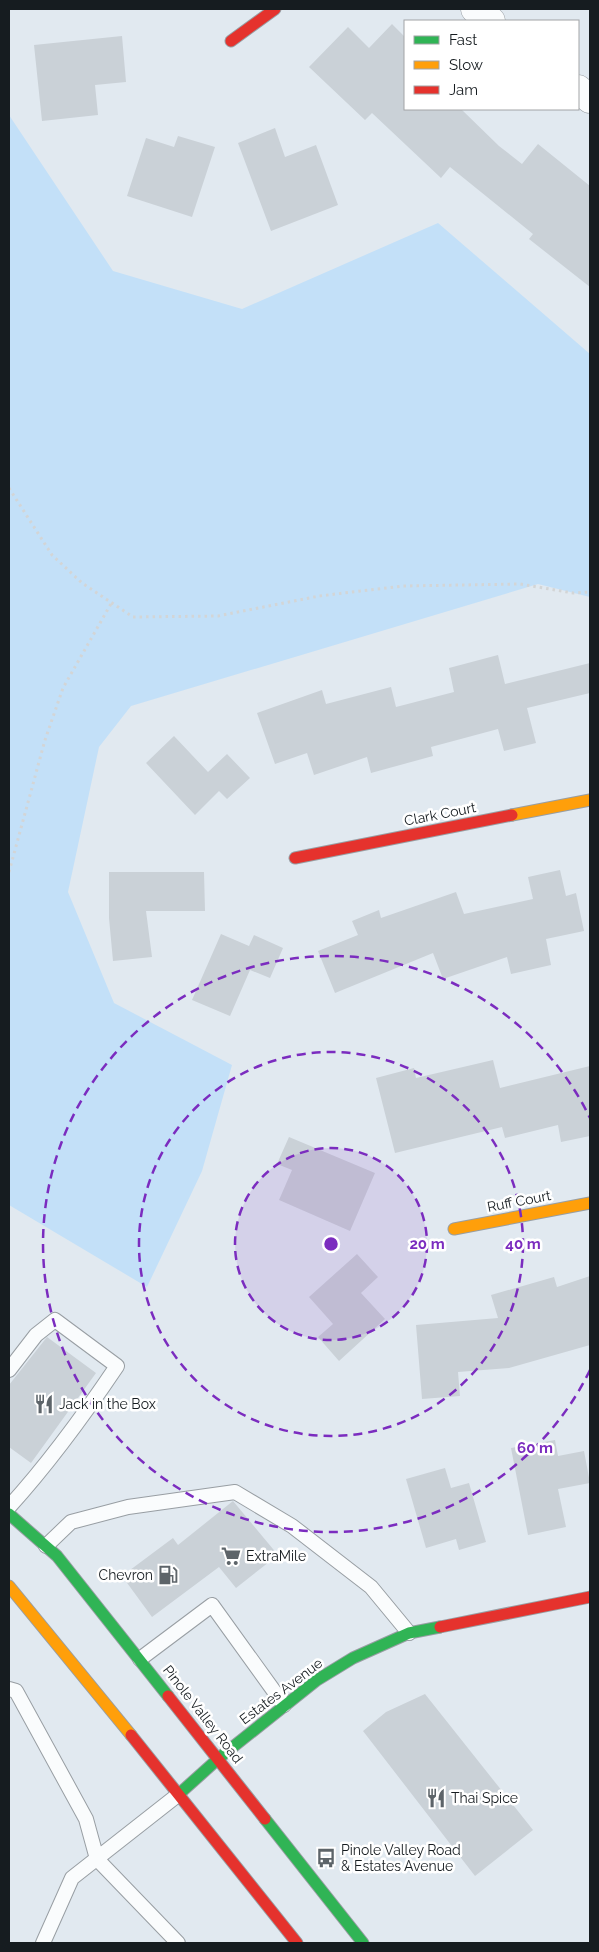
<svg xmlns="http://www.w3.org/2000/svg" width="599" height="1952" viewBox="0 0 599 1952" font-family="Raleway,sans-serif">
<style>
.green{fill:#c3e0f8}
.building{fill:#cad1d7}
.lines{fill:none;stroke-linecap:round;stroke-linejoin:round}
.lane-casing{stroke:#989ea3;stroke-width:16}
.street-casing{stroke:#989ea3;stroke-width:29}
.fast-casing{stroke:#989ea3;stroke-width:13}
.slow-casing{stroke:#989ea3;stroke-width:13}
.jam-casing{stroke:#989ea3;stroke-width:13}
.path{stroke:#d3d5d6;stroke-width:3;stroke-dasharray:2.5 4;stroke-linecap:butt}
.lane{stroke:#fafcfd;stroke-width:14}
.street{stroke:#fafcfd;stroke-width:28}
.fast{stroke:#30b455;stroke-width:11}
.slow{stroke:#ff9f0a;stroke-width:11}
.jam{stroke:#e5322d;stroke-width:11}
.ring{fill:none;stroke:#7b2cbf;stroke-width:2.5;stroke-dasharray:9 6}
.labels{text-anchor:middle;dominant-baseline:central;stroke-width:5;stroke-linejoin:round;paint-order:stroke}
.street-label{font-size:14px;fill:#161c20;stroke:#fff}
.poi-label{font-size:14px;fill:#161c20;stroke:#fff;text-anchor:start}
.centre{fill:#7b2cbf;stroke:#fff;stroke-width:2.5}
.ring-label{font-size:15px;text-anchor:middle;font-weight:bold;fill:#7b2cbf;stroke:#fff;stroke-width:5;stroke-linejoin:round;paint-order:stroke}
</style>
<rect width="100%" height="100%" fill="#e1e9f0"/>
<path class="green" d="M9 115 113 271 242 309 438 223 590 354V597L538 584 131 706 99 747 68 892 114 1003 232 1065 202 1171 147 1287 9 1205Z"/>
<path class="building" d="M392 24 405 37V109H461L499 146 522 164 538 144 590 186V287L529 239 533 234 450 167 441 178 372 113 365 120 309 67 348 27 369 48Z
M122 36 126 82 95 85 98 115 42 121 34 45Z
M275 128 285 157 316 145 338 205 271 231 238 143Z
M178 136 215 147 192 217 127 196 146 138 174 147Z
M498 655 505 684 590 663V693L527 708 536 743 504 751 498 729 431 747 433 756 371 773 367 757 314 775 307 753 275 764 257 713 322 690 326 704 391 687 396 707 454 692 449 668Z
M174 736 208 772 227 754 250 778 227 799 219 791 195 815 146 763Z
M560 870 566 896 576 893 584 931 546 939 551 965 511 974 507 957 443 979 433 953 335 993 318 951 358 935 352 921 379 910 381 918 456 892 464 914 533 899 528 877Z
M109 872H204L205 911H146L152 957 113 961 109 918Z
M221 934 249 946 254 935 283 948 270 978 250 970 230 1016 192 1000Z
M493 1060 500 1088 590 1066V1136L561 1142 558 1125 505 1138 502 1127 395 1153 376 1078 414 1068 416 1078Z
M289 1137 375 1173 350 1231 279 1200 292 1170 277 1164Z
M357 1254 378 1277 361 1293 385 1319 339 1361 318 1337 333 1324 309 1297Z
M590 1276V1345L509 1368 458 1372 460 1396 422 1399 416 1325 498 1318 491 1295 554 1277 557 1287Z
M47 1337 96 1373 31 1463 9 1447V1385Z
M555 1440 558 1456 584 1451 590 1483 558 1489 566 1527 528 1535 511 1448Z
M445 1468 451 1488 469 1483 486 1542 459 1550 456 1539 426 1548 406 1479Z
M233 1501 278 1555 236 1588 219 1567 152 1617 122 1576 173 1538 178 1545Z
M425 1694 533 1830 475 1876 363 1731 386 1712Z"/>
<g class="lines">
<defs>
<path id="lane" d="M9 1370 36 1335 55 1320 117 1366C84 1415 49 1463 9 1507
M46 1546 71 1522 128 1507 235 1492 292 1526 371 1587 409 1633
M140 1659 212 1605 284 1705
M9 1689 16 1691 86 1819 97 1859 178 1943
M43 1943 72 1878 179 1794"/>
<path id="street" d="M475 9 491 21
M578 89 590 99"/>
<path id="fast" d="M9 1514 57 1556 168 1696
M179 1794 219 1758 317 1680 353 1658 409 1633 440 1627
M265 1819 363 1943"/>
<path id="slow" d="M512 815 590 800
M454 1229 590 1203
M9 1586 131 1735"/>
<path id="jam" d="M231 41 275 9
M295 858 512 815
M440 1627 590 1597
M168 1696 265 1819
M131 1735 297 1943"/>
</defs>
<use href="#lane" class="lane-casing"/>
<use href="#street" class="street-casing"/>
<use href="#fast" class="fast-casing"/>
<use href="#slow" class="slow-casing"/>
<use href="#jam" class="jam-casing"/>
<path class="path" d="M9 488 52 555 82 583 133 617 218 616 319 596 403 586 520 584 573 593 590 592
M9 872 45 740 63 688 112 602"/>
<use href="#lane" class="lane"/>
<use href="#street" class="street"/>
<use href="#fast" class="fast"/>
<use href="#slow" class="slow"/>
<use href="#jam" class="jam"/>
</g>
<circle cx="331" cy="1244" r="96" fill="#7b2cbf" fill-opacity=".12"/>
<g class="ring">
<circle cx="331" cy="1244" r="96"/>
<circle cx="331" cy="1244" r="192"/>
<path d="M590 1370A288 288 0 1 1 590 1118"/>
</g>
<defs>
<symbol id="restaurant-bare" viewBox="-9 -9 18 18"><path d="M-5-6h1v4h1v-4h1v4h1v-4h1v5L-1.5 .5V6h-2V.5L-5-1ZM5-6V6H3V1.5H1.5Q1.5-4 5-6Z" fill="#5d6469" stroke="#fff" stroke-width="2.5" paint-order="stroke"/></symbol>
<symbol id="supermarket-bare" viewBox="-9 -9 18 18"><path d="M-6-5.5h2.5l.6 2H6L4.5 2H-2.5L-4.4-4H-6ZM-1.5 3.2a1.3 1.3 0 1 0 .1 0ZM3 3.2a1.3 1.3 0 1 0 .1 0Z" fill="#5d6469" stroke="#fff" stroke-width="2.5" paint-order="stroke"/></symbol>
<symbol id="fuel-bare" viewBox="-9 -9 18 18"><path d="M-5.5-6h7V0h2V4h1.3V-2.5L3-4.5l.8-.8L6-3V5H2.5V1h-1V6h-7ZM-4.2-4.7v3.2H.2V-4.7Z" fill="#5d6469" stroke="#fff" stroke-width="2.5" paint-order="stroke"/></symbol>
<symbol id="bus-bare" viewBox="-9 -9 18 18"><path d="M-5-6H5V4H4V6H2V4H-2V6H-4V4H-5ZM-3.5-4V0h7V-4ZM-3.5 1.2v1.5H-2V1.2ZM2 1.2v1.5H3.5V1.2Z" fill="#5d6469" stroke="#fff" stroke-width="2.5" paint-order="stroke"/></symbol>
</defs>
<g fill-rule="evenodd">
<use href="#restaurant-bare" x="30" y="1390" width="28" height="28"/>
<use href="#supermarket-bare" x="217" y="1542" width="28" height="28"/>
<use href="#fuel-bare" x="154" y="1561" width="28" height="28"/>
<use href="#restaurant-bare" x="422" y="1784" width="28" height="28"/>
<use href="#bus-bare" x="312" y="1844" width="28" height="28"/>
</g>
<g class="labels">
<g class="street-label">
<text transform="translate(440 814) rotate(-11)">Clark Court</text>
<text transform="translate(519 1201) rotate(-11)">Ruff Court</text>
<text transform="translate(281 1691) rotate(-37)">Estates Avenue</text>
<text transform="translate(203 1714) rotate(52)">Pinole Valley Road</text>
</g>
<g class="poi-label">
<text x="59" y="1404">Jack in the Box</text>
<text x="246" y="1556">ExtraMile</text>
<text x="153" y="1575" text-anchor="end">Chevron</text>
<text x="451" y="1798">Thai Spice</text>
<text x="341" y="1850">Pinole Valley Road<tspan x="341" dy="16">&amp; Estates Avenue</tspan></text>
</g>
</g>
<circle cx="331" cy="1244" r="8" class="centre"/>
<g class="ring-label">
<text x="427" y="1249">20 m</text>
<text x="523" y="1249">40 m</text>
<text x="535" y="1453">60 m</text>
</g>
<rect width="599" height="1952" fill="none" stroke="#161c20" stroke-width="20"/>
<rect x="404" y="20" width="175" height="90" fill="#ffffff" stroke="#a2a4a6"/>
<rect x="414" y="36" width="25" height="8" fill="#30b455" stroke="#a2a4a6"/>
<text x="449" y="45" font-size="15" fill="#161c20">Fast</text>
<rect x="414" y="61" width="25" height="8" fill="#ff9f0a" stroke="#a2a4a6"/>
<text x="449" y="70" font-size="15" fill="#161c20">Slow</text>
<rect x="414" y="86" width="25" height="8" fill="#e5322d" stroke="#a2a4a6"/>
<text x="449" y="95" font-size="15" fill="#161c20">Jam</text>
</svg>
